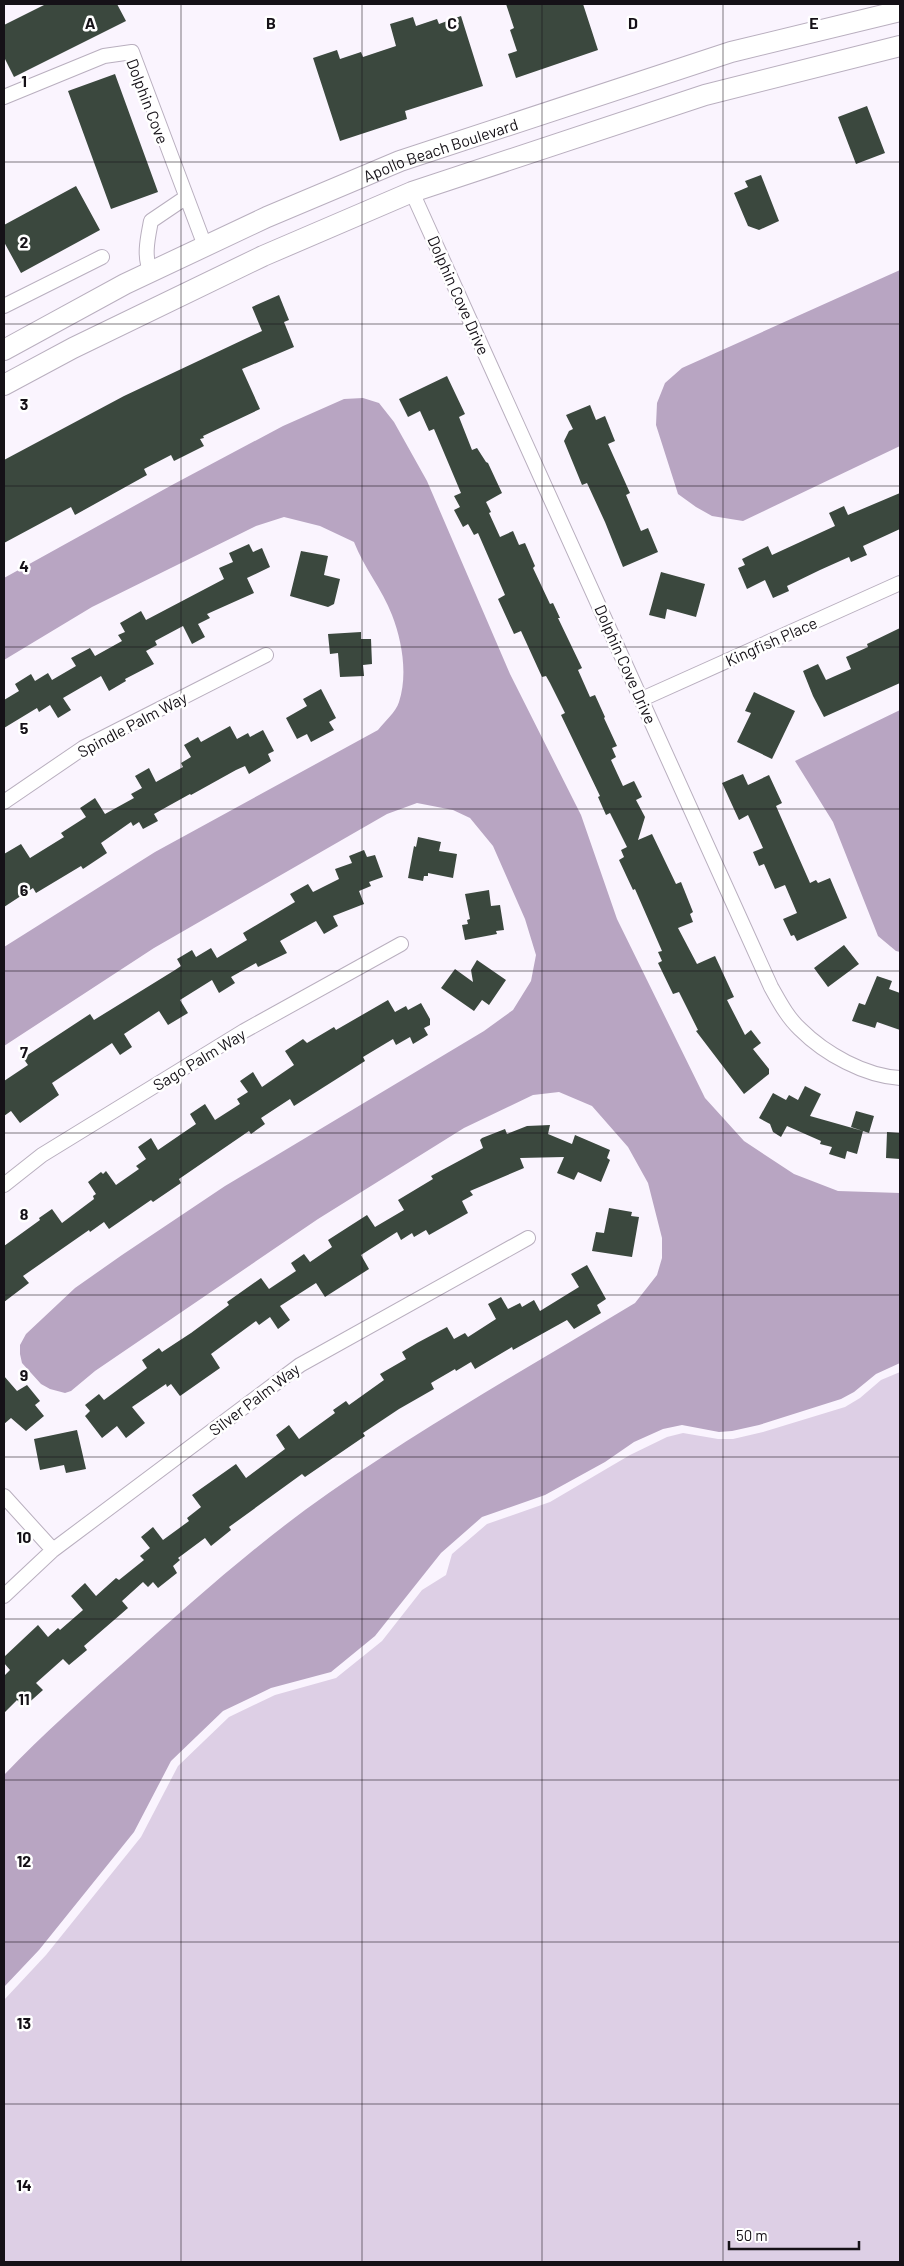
<svg xmlns="http://www.w3.org/2000/svg" width="904" height="2266" viewBox="0 0 904 2266" font-family="Barlow,sans-serif">
<style>
.green{fill:#ddcfe5}
.water{fill:#b8a5c2}
.building{fill:#3b483e}
.lines{fill:none;stroke-linecap:round;stroke-linejoin:round}
.street-casing{stroke:#b9afbf;stroke-width:16}
.secondary-casing{stroke:#b9afbf;stroke-width:22}
.street{stroke:#fff;stroke-width:14}
.secondary{stroke:#fff;stroke-width:20}
.grid{fill:none;stroke:#151117;stroke-width:1;stroke-opacity:0.55}
.labels{text-anchor:middle;dominant-baseline:central;stroke-width:5;stroke-linejoin:round;paint-order:stroke}
.street-label{font-size:16px;fill:#151117;stroke:#fff}
.grid-label{font-size:16px;text-anchor:middle;font-weight:bold;fill:#151117;stroke:#fff;stroke-width:5;stroke-linejoin:round;paint-order:stroke}
</style>
<rect width="100%" height="100%" fill="#faf4fe"/>
<path class="green" d="M900 1372V2262H4V2000L46 1955 141 1837 178 1766 229 1717 275 1695 336 1678 382 1641 422 1590 446 1575 452 1554 487 1524 550 1502 630 1455 667 1437 683 1433 718 1439H733L763 1432 845 1407 860 1398 881 1380Z"/>
<path class="water" d="M900 270V446L743 521 712 516 696 507 678 494 656 425 657 403 665 383 682 368Z
M363 398 379 403 394 422 427 481 510 674 581 815 617 919 705 1098 744 1141 794 1174 838 1191 900 1193V1363L876 1374 854 1392 841 1399 759 1425 732 1431 719 1432 682 1425 663 1429 634 1442 605 1462 545 1495 482 1517 441 1553 375 1636 331 1672 271 1688 223 1711 171 1761 134 1832 39 1950 4 1987V1775C43 1734 86 1696 129 1658 186 1607 243 1556 305 1510 410 1434 524 1370 635 1303L657 1275 662 1258V1238L648 1183 628 1147 592 1106 559 1092 533 1095 464 1128 318 1219 95 1371 71 1391 65 1393 50 1389 41 1384 22 1363 20 1354V1345L26 1334 75 1288 122 1255 225 1186 484 1031 513 1010 531 981 536 955 525 919 493 846 470 818 453 810 417 803 387 814 154 948 4 1046V947L155 852 378 730C384 722 396 712 399 702 408 674 402 641 392 615 382 589 364 568 354 542L320 526 284 517 256 526 92 607 4 660V578L172 485 283 426 344 399Z
M900 710V952L896 951 878 936 833 822 795 761Z"/>
<path class="building" d="M46 4H117L126 21 14 77 4 57V25Z
M506 4H583L598 50 516 78 508 54 517 51 510 30 514 28Z
M461 16 483 86 405 111 407 119 340 141 313 58 337 50 340 59 361 52 363 57 396 46 390 24 413 17 416 26 437 19 439 24Z
M115 74 158 192 111 209 68 91Z
M867 106 885 153 856 164 838 117Z
M761 175 779 221 759 230 748 226 734 193 748 187 745 181Z
M76 186 100 230 21 273 4 242V225Z
M279 295 289 320 284 322 294 347 242 369 260 409 203 436 204 438 200 439 204 446 174 461 171 455 144 469 147 475 75 515 71 507 4 543V460L124 396 262 331 252 307Z
M447 376 465 414 459 417 472 450 477 448 486 462 488 463 502 493 486 502 491 512 489 513 500 537 513 531 519 545 525 543 535 566 533 568 550 604 553 603 560 618H558L582 668 578 670 590 697 595 695 605 717 604 718 617 746 612 748 616 757 611 760 623 786 634 781 642 797 636 800 645 817 638 840 652 834 676 884 681 882 693 912 690 914 693 922 678 928 697 964 715 956 734 997 727 1000 745 1035 751 1030 761 1043 753 1049 769 1069V1074L744 1094 696 1031 698 1030 679 992 673 994 658 963 662 961 658 952 662 951 635 889 633 890 619 860 624 857 621 850 627 847 610 813 606 815 598 797 600 796 561 715 565 713 550 683 546 676 542 677 521 631 514 634 498 599 505 595 478 533 474 535 468 524 463 527 454 510 460 507 454 496 461 493 434 429 429 431 420 411 408 417 399 399Z
M590 405 596 420 605 416 615 441 608 444 630 493 626 495 641 531 648 528 658 552 623 567 605 522 587 483 582 485 564 441 569 431 573 429 566 415Z
M900 493V529L863 546 867 555 851 562 849 557 820 570 787 586 789 591 773 598 765 580 747 589 738 568 745 565 742 559 768 546 772 555 835 526 829 513 844 506 848 515Z
M249 544 253 552 262 548 270 567 247 578 254 593 207 614 210 618 198 624 205 637 192 644 183 626 155 641 157 645 146 651 154 664 125 679 126 681 109 691 101 676 63 698 71 710 58 718 50 705 39 712 37 708 4 728V700L19 691 15 684 31 674 35 681 48 673 52 680 76 666 71 658 90 648 95 656 122 641 118 635 125 632 120 623 141 611 146 620 224 579 219 568 233 562 229 553Z
M301 551 328 556 324 575 340 579 334 604 328 607 290 596Z
M661 572 705 584 696 617 667 609 665 619 649 615Z
M900 628V683L824 717 813 696 803 671 818 664 826 680 851 669 846 657 868 647 867 644Z
M361 632V639H371L372 664 363 665 364 676 340 677 338 653 330 654 328 634Z
M321 689 336 718 329 722 334 730 311 742 307 734 297 739 286 718 307 706 303 699Z
M754 692 795 711 772 759 737 742 751 713 745 711Z
M230 726 237 739 248 733 250 737 263 730 274 751 268 754 271 761 249 774 245 766 236 770 191 795 190 794 154 814 158 821 143 829 139 822 133 826 131 822 101 843 107 853 83 869 81 866 36 893 33 888 4 907V854L21 844 30 858 64 837 61 833 86 817 80 808 95 798 105 814 134 798 131 794 142 788 135 776 149 768 156 782 183 767 181 763 191 757 184 745 198 737 201 742Z
M743 774 748 785 769 775 782 803 776 806 810 883 816 880 818 883 830 878 847 918 797 941 794 935 791 936 783 919 797 913 785 885 775 889 764 864 759 866 753 852 763 848 748 815 739 820 722 783Z
M418 837 441 842 439 851 457 854 453 878 428 873V876H424L423 881 408 878 414 846 416 847Z
M364 850 367 857 375 855 383 877 369 882 371 886 359 891 364 904 333 916 338 926 324 934 316 921 280 941 287 953 258 967 256 963 231 977 235 983 219 993 212 980 180 1000 188 1013 168 1025 159 1011 124 1034 132 1047 120 1055 112 1043 52 1083 59 1095 20 1123 11 1111 4 1116V1081L28 1065 23 1058 90 1014 94 1020 175 970 181 966 177 959 192 950 196 957 211 948 217 958 247 940 243 933 295 902 290 894 308 884 313 892 339 879 335 869 352 863 349 856Z
M489 890 491 906 500 905 504 930 496 931 497 934 465 940 462 925 468 924 467 920 470 919 465 894Z
M844 945 859 964 828 987 814 968Z
M477 960 506 980 489 1005 482 1000 474 1011 441 988 455 969 473 982 471 970Z
M877 976 892 981 889 989 900 993V1030L877 1022 875 1028 852 1021 859 1003 865 1005Z
M388 1000 395 1012 406 1006 408 1010 421 1003 430 1019V1025L424 1028 428 1035 413 1044 410 1037 396 1045 393 1039 363 1057 365 1061 294 1106 290 1099 261 1118 265 1124 251 1134 249 1131 179 1179 181 1183 153 1202 151 1200 109 1229 104 1222 90 1232 89 1230 23 1276 29 1283 4 1302V1246L40 1220 39 1218 52 1209 62 1223 94 1199 93 1196 96 1194 88 1182 101 1172 103 1174 106 1171 116 1185 139 1169 136 1166 146 1159 138 1147 151 1138 158 1150 196 1124 190 1114 205 1104 215 1120 240 1104 237 1099 248 1092 240 1081 253 1072 262 1087 294 1065 285 1051 303 1039 307 1043 334 1027 336 1030Z
M805 1086 821 1094 810 1116 863 1131 857 1154 847 1151 845 1159 829 1154 832 1147 820 1144 821 1141 787 1126 781 1137 773 1132 770 1124 759 1118 773 1093 786 1100 789 1095 798 1100Z
M856 1111 874 1116 869 1133 851 1127Z
M550 1125 548 1134 572 1144 575 1135 610 1150 607 1158 610 1160 601 1182 578 1172 574 1180 557 1173 564 1157 520 1158 524 1168 470 1191 473 1195 462 1201 468 1213 429 1235 426 1230 414 1237 412 1233 401 1240 397 1232 361 1255 369 1269 325 1297 316 1283 280 1306 290 1320 278 1329 270 1317 259 1325 256 1321 211 1354 220 1368 180 1396 171 1384 167 1387 166 1384 132 1407 145 1423 126 1438 117 1426 102 1438 85 1416 90 1411 85 1405 99 1394 104 1400 147 1368 142 1360 159 1348 162 1352 191 1333 229 1305 227 1302 261 1278 269 1289 296 1271 291 1263 304 1254 310 1262 332 1247 328 1240 367 1215 375 1227 404 1210 398 1200 433 1179 431 1176 483 1148 480 1140 482 1138 505 1129 507 1134 527 1126Z
M887 1132 900 1133V1159L886 1158Z
M609 1208 632 1212 631 1216 639 1217 632 1257 592 1251 596 1232 604 1233Z
M587 1265 606 1299 597 1305 601 1313 574 1329 567 1320 513 1350 512 1347 475 1369 471 1362 456 1371 455 1369 431 1383 434 1389 399 1409 363 1433 365 1436 305 1477 302 1474 229 1527 231 1530 211 1546 205 1538 178 1558 180 1560 173 1566 177 1573 158 1588 153 1582 148 1587 143 1582 122 1601 128 1608 84 1646 87 1650 69 1665 63 1659 36 1683 43 1690 24 1707 17 1700 4 1713V1676L10 1670 4 1663V1657L38 1625 48 1637 58 1628 60 1630 83 1610 71 1596 85 1583 96 1596 116 1578 119 1580 144 1560 140 1556 150 1548 141 1537 153 1527 163 1540 189 1521 187 1518 201 1507 192 1495 236 1464 246 1478 285 1449 276 1435 289 1425 299 1439 335 1413 333 1410 346 1401 349 1405 384 1380 380 1374 406 1359 402 1352 417 1343 447 1327 454 1339 465 1333 468 1337 496 1319 488 1304 501 1297 508 1309 520 1303 522 1307 534 1300 540 1311 579 1287 571 1274Z
M4 1376 17 1391 27 1385 40 1401 35 1405 44 1416 26 1431 11 1418 4 1424Z
M77 1430 86 1469 66 1473 64 1465 40 1470 34 1439Z"/>
<g class="lines">
<defs>
<path id="street" d="M4 97 104 56 132 52 205 246
M412 192 771 987C779 1001 787 1017 800 1029 825 1054 865 1076 900 1078
M151 272C143 257 148 237 151 221L185 198
M4 306 102 257
M642 699 900 583
M4 802 83 748 266 655
M4 1185 42 1155 244 1031 401 944
M4 1496 53 1550
M4 1596 53 1550 300 1365 528 1238"/>
<g id="secondary">
<path id="s1" d="M4 350 125 284 267 217 400 161 731 52 900 11"/>
<path d="M4 385 73 348 263 256 412 192 705 95 900 46"/>
</g>
</defs>
<use href="#street" class="street-casing"/>
<use href="#secondary" class="secondary-casing"/>
<use href="#street" class="street"/>
<use href="#secondary" class="secondary"/>
</g>
<path class="grid" d="M181 4V2262M362 4V2262M542 4V2262M723 4V2262M4 162H900M4 324H900M4 486H900M4 647H900M4 809H900M4 971H900M4 1133H900M4 1295H900M4 1457H900M4 1619H900M4 1780H900M4 1942H900M4 2104H900"/>
<g class="labels">
<g class="street-label">
<text transform="translate(148 101) rotate(69)">Dolphin Cove</text>
<text stroke="none"><textPath href="#s1" startOffset="481">Apollo Beach Boulevard</textPath></text>
<text transform="translate(459 295) rotate(66)">Dolphin Cove Drive</text>
<text transform="translate(771 641) rotate(-24)">Kingfish Place</text>
<text transform="translate(626 664) rotate(66)">Dolphin Cove Drive</text>
<text transform="translate(132 724) rotate(-28)">Spindle Palm Way</text>
<text transform="translate(199 1059) rotate(-31)">Sago Palm Way</text>
<text transform="translate(254 1399) rotate(-37)">Silver Palm Way</text>
</g>
</g>
<g class="grid-label">
<text x="90" y="29">A</text>
<text x="271" y="29">B</text>
<text x="452" y="29">C</text>
<text x="633" y="29">D</text>
<text x="814" y="29">E</text>
<text x="24" y="87">1</text>
<text x="24" y="248">2</text>
<text x="24" y="410">3</text>
<text x="24" y="572">4</text>
<text x="24" y="734">5</text>
<text x="24" y="896">6</text>
<text x="24" y="1058">7</text>
<text x="24" y="1220">8</text>
<text x="24" y="1381">9</text>
<text x="24" y="1543">10</text>
<text x="24" y="1705">11</text>
<text x="24" y="1867">12</text>
<text x="24" y="2029">13</text>
<text x="24" y="2191">14</text>
</g>
<rect width="904" height="2266" fill="none" stroke="#151117" stroke-width="10"/>
<path d="M729 2241v8h130v-8" fill="none" stroke="#151117" stroke-width="2.5"/>
<text x="736" y="2241" font-size="15" fill="#151117" stroke="#ffffff" stroke-width="4" paint-order="stroke">50 m</text>
</svg>
